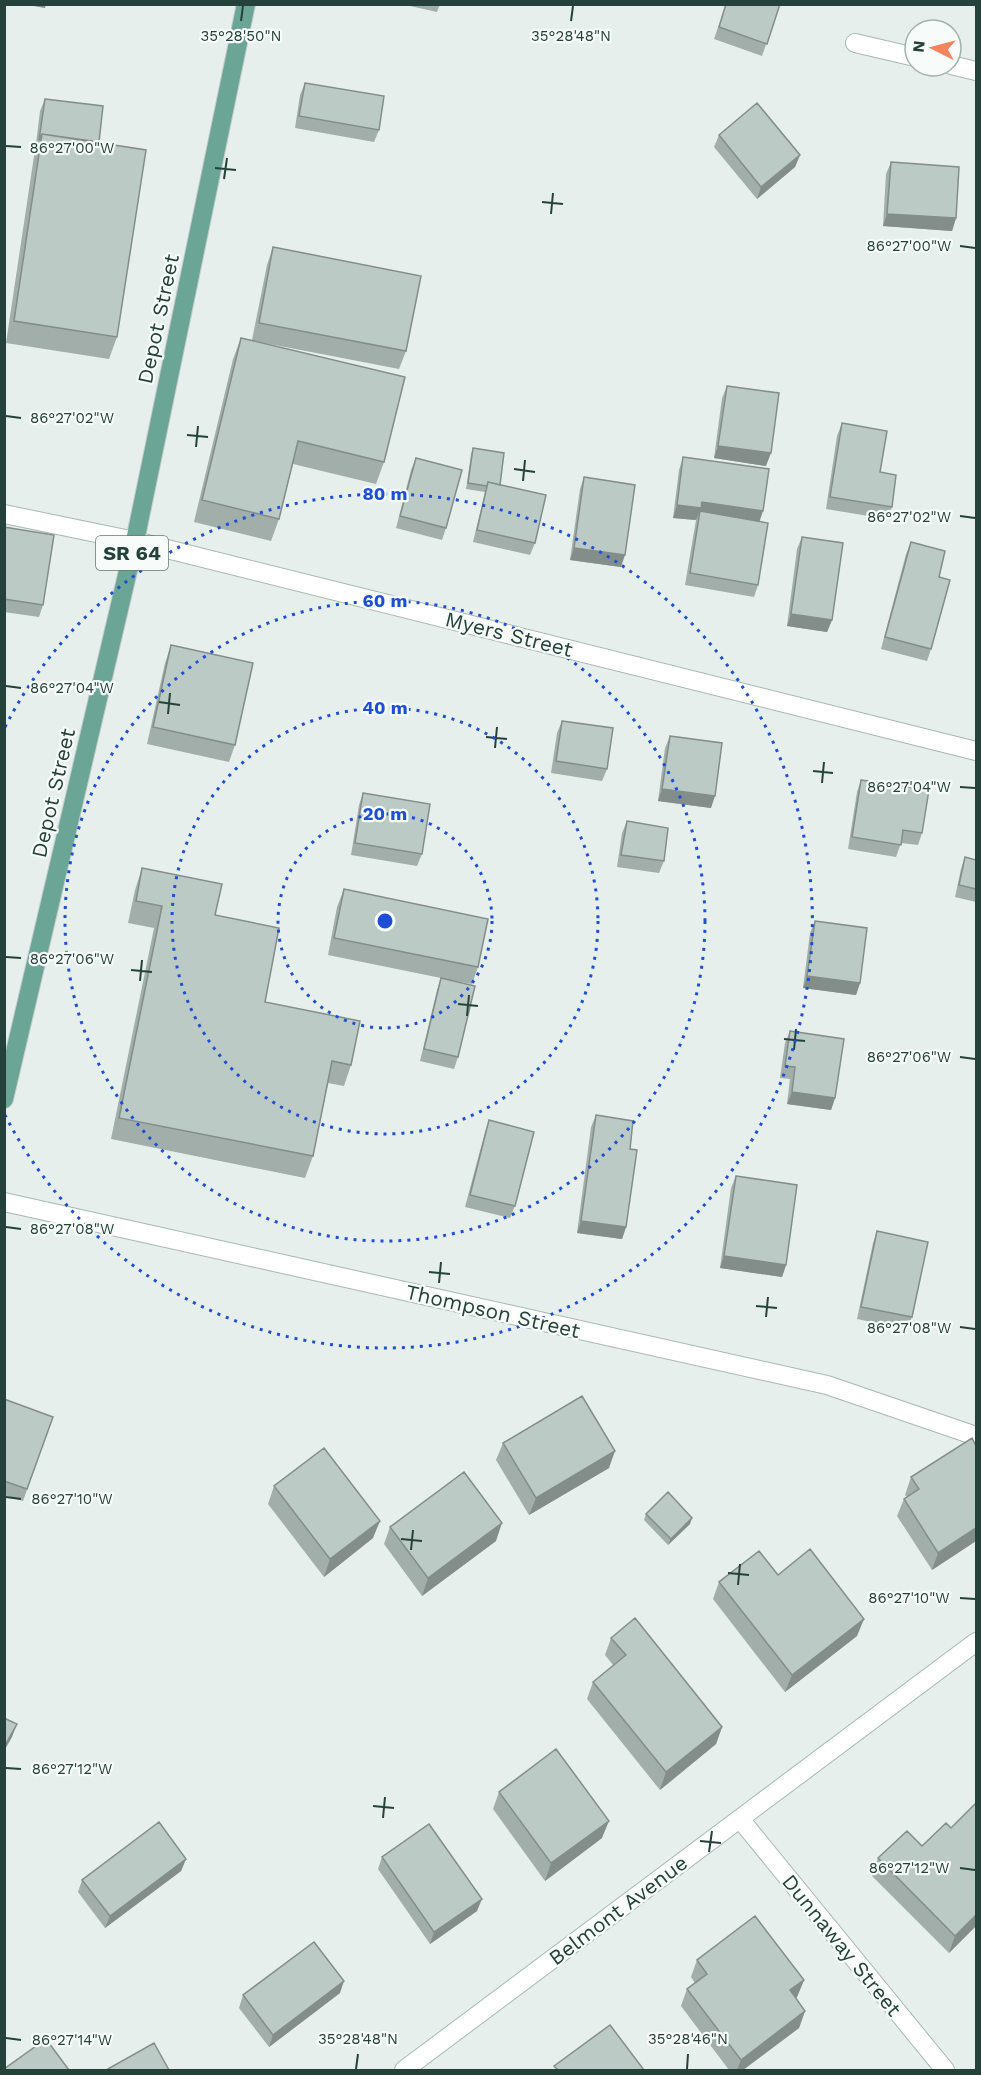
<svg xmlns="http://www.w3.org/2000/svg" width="981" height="2075" viewBox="0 0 981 2075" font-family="'Work Sans',sans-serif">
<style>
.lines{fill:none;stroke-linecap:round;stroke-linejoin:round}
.street-casing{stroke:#a8b8b2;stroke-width:20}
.secondary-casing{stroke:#a4bbb3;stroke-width:20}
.primary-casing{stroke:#c2cac8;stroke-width:20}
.street{stroke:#fff;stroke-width:18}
.secondary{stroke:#fff;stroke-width:18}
.primary{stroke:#6aa596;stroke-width:18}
.wall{fill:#a1aea9}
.shaded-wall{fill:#838d89}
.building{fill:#bbcac4;stroke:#838d89;stroke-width:1.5}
.ticks{fill:none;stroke:#24423a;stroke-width:2}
.ring{fill:none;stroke:#1d4ed8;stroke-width:3;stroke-dasharray:3 6}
.labels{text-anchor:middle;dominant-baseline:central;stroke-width:4.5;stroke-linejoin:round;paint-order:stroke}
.shield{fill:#f7fbf9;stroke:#637a73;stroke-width:1.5}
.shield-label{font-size:20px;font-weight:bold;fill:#24423a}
.street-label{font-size:21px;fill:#24423a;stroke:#f7fbf9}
.ticks-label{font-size:15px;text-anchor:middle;fill:#24423a;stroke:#f7fbf9;stroke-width:4.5;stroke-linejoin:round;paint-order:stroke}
.centre{fill:#1d4ed8;stroke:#f7fbf9;stroke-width:3}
.ring-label{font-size:18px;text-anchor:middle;font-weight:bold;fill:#1d4ed8;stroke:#f7fbf9;stroke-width:4.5;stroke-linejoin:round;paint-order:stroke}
</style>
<rect width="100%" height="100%" fill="#e6efeb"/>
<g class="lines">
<defs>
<path id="street" d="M855 43 915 57
M951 65 976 71
M4 514 135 541 976 751
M4 1202 827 1385 976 1436
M740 1819 945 2070"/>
<path id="secondary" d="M404 2070 976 1642"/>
<path id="primary" d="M4 1099 135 541 246 4"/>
</defs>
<use href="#street" class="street-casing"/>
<use href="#secondary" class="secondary-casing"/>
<use href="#primary" class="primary-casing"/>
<use href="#street" class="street"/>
<use href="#secondary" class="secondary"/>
<use href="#primary" class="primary"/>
</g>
<path class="wall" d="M401 4H440L437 12Z
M726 4H780L762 56 714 39Z
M305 83 379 130 374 142 295 128 300 95Z
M45 99 99 142 117 337 109 359 6 343 34 156 35 152 40 111Z
M719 135 800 155 795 167 757 199 714 147Z
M891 162 956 218 952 231 883 226 886 174Z
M273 247 406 351 399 369 254 341 384 462 376 484 293 464 279 519 271 541 194 522 233 359 241 338 252 340 267 265Z
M727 386 766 466 714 458 722 398Z
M842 423 880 472 892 507 887 519 826 509 837 436Z
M473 448 500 485 535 543 530 555 473 542 485 492 466 489 471 454Z
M683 457 760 521 758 585 754 597 685 585 696 520 673 518 679 470Z
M416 458 446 528 442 540 396 528 411 470Z
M584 477 621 567 570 560 580 489Z
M4 527 43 605 39 617 4 612Z
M802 537 832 620 827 632 787 626 797 549Z
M911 542 939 577 931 649 927 661 881 649 906 554Z
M171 645 235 745 229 762 147 744 165 663Z
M562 721 607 769 602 781 551 773 557 733Z
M670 736 711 808 658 801 665 748Z
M861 780 922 833 918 845 901 843 896 857 848 849 857 792Z
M363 793 422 854 417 866 351 855 359 805Z
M627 821 664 861 659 873 617 867 622 833Z
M965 857 976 860V902L955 897 961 869Z
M142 868 215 915 265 1002 351 1065 344 1086 328 1083 313 1156 305 1178 111 1139 154 928 128 923 135 890Z
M344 889 478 967 472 984 450 980 458 1057 454 1069 420 1061 437 990 441 978 328 955 337 907Z
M815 921 860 983 856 995 803 988 810 933Z
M790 1031 835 1098 831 1110 787 1104 790 1079 780 1078 785 1043Z
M596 1115 630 1149 626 1227 622 1239 577 1233 591 1127Z
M489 1120 515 1206 510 1218 465 1207 485 1132Z
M736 1176 786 1265 782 1277 720 1268 731 1188Z
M877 1231 912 1317 907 1329 857 1319 873 1243Z
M4 1399 53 1417 23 1501 4 1495Z
M503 1443 609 1468 529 1515 496 1460Z
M911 1477 976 1541 932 1570 897 1516 904 1499 907 1497 905 1495Z
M274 1486 373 1538 324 1577 268 1504Z
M646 1514 690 1524 668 1545 644 1520Z
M390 1527 496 1541 422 1596 384 1544Z
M778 1575 857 1636 785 1692 713 1599 719 1582Z
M611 1638 722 1727 716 1744 660 1790 587 1699 593 1682 613 1665 605 1655Z
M499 1792 602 1838 545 1881 493 1809Z
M382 1857 477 1911 430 1944 378 1869Z
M878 1858 976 1926 949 1953 872 1876Z
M186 1859 181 1871 105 1928 78 1892 82 1880Z
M697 1960 804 1980 797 1997 796 1998 805 2011 799 2028 743 2070H729L681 2006 687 1989 695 1983 691 1977Z
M340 1993 269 2047 239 2008 243 1995Z"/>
<path class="shaded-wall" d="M22 4H46L45 8Z
M800 155 795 167 757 199 761 187Z
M887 214 956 218 952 231 883 226Z
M718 446 771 453 766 466 714 458Z
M702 502 763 511 759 523 700 511 696 520 673 518 677 505Z
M574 548 625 555 621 567 570 560Z
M791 614 832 620 827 632 787 626Z
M662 789 715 796 711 808 658 801Z
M807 976 860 983 856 995 803 988Z
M792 1092 835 1098 831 1110 787 1104Z
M581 1221 626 1227 622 1239 577 1233Z
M724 1256 786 1265 782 1277 720 1268Z
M615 1451 609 1468 529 1515 536 1498Z
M692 1518 690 1524 668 1545 671 1539Z
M380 1521 373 1538 324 1577 330 1559Z
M502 1523 496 1541 422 1596 428 1578Z
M976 1528V1541L932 1570 938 1553Z
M864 1619 857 1636 785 1692 792 1675Z
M17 1724 12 1737 4 1751V1747Z
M722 1727 716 1744 660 1790 666 1772Z
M609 1821 602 1838 545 1881 551 1863Z
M186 1859 181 1871 105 1928 110 1916Z
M482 1899 477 1911 430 1944 434 1932Z
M976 1915V1926L949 1953 955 1936Z
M804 1980 797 1997 784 2007 790 1990Z
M344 1981 340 1993 269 2047 273 2035Z
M805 2011 799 2028 743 2070H737L741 2060Z"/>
<path class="building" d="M726 4H780L767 44 719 27Z
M305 83 384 96 379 130 299 116Z
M45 99 103 106 99 142 42 134 39 140Z
M757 103 800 155 761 187 719 135Z
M42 134 146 150 117 337 14 321Z
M891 162 959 167 956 218 887 214Z
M273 247 421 276 406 351 259 323Z
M241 338 405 377 384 462 298 441 279 519 202 500Z
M727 386 779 393 771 453 718 446Z
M842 423 887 431 880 472 896 475 892 507 830 497Z
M473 448 504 453 500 485 488 482 487 486 468 483Z
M683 457 769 469 763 511 702 502 701 508 677 505Z
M416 458 462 470 446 528 400 516Z
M584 477 635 485 625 555 574 548Z
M488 482 546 495 535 543 477 530Z
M700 511 768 523 758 585 690 573Z
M4 527 54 535 43 605 4 599Z
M802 537 843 543 832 620 791 614Z
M911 542 945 551 939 577 950 580 931 649 885 637Z
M171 645 253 663 235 745 153 727Z
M562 721 613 728 607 769 556 761Z
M670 736 722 743 715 796 662 789Z
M861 780 929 790 922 833 903 830 901 845 852 837Z
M363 793 430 804 422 854 355 843Z
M627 821 668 828 664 861 621 855Z
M965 857 976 860V889L959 885Z
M142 868 222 884 215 915 279 928 265 1002 360 1021 351 1065 332 1061 313 1156 119 1118 162 906 136 901Z
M344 889 488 919 478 967 334 938Z
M815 921 867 928 860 983 807 976Z
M441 978 475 986 458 1057 424 1049Z
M790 1031 844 1039 835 1098 792 1092 795 1067 785 1066Z
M596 1115 633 1121 630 1149 637 1150 626 1227 581 1221Z
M489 1120 534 1132 515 1206 470 1195Z
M736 1176 797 1185 786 1265 724 1256Z
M877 1231 928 1242 912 1317 861 1307Z
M582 1396 615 1451 536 1498 503 1443Z
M4 1399 53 1417 27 1489 4 1481Z
M972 1438 976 1446V1528L938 1553 904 1499 919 1489 911 1477Z
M324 1448 380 1521 330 1559 274 1486Z
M464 1472 502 1523 428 1578 390 1527Z
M668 1492 692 1518 671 1539 646 1514Z
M810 1549 864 1619 792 1675 719 1582 759 1551 778 1575Z
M635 1618 722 1727 666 1772 593 1682 626 1655 611 1638Z
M4 1718 17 1724 4 1747Z
M556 1749 609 1821 551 1863 499 1792Z
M976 1803V1915L955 1936 878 1858 907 1831 922 1846 946 1823 951 1828Z
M159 1822 186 1859 110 1916 82 1880Z
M429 1824 482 1899 434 1932 382 1857Z
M755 1916 804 1980 790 1990 805 2011 741 2060 687 1989 707 1974 697 1960Z
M314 1942 344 1981 273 2035 243 1995Z
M610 2025 644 2070H558L554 2066Z
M46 2039 69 2070H4V2069Z
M154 2043 169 2070H106Z"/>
<path class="ticks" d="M241 21 243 6M571 21 573 6M6 146 21 147M215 168 236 170M224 179 227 158M542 202 563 204M551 214 553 193M960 246 975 248M6 416 21 418M187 435 208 437M196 447 198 426M514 469 535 472M523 481 525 460M960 516 975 518M6 686 21 688M159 702 180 705M168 714 170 693M486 737 507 739M495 748 497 727M813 771 833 773M822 783 824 762M960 787 975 788M6 957 21 958M131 970 152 972M140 981 142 960M458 1004 478 1006M467 1016 469 995M784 1039 805 1041M794 1050 796 1029M960 1057 975 1059M6 1227 21 1229M429 1272 450 1274M439 1283 441 1262M756 1306 777 1308M766 1317 768 1297M960 1327 975 1329M6 1497 21 1499M401 1539 422 1541M411 1550 413 1530M728 1573 749 1575M738 1585 740 1564M960 1598 975 1599M6 1768 21 1769M373 1806 394 1808M383 1818 385 1797M700 1841 721 1843M709 1852 712 1831M960 1868 975 1870M6 2038 21 2040M356 2069 358 2054M687 2069 688 2054"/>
<g class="ring">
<circle cx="385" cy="921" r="107"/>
<circle cx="385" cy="921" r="213"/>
<circle cx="385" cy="921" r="320"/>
<path d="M5 727A427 427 0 1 1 5 1115"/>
</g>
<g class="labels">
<rect class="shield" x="96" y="536" width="72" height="34" rx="4.5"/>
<g class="shield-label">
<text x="132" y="553">SR 64</text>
</g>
<g class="street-label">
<text transform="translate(158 319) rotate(-78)">Depot Street</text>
<text transform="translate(509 634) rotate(14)">Myers Street</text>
<text transform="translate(53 793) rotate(-77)">Depot Street</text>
<text transform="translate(493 1311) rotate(13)">Thompson Street</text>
<text transform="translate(618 1910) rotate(-37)">Belmont Avenue</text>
<text transform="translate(842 1945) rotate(51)">Dunnaway Street</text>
</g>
</g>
<g class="ticks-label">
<text x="241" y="41">35°28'50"N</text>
<text x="571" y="41">35°28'48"N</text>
<text x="72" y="153">86°27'00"W</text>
<text x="909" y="251">86°27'00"W</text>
<text x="72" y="423">86°27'02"W</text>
<text x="909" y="522">86°27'02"W</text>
<text x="72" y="693">86°27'04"W</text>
<text x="909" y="792">86°27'04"W</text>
<text x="72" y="964">86°27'06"W</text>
<text x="909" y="1062">86°27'06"W</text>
<text x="72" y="1234">86°27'08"W</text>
<text x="909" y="1333">86°27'08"W</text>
<text x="72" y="1504">86°27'10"W</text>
<text x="909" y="1603">86°27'10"W</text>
<text x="72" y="1774">86°27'12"W</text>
<text x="909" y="1873">86°27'12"W</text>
<text x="358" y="2044">35°28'48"N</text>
<text x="688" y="2044">35°28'46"N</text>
<text x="72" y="2045">86°27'14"W</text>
</g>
<circle cx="385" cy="921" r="9" class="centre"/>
<g class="ring-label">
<text x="385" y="500">80 m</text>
<text x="385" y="607">60 m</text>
<text x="385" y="714">40 m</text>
<text x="385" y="820">20 m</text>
</g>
<rect width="981" height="2075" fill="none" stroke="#24423a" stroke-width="12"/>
<g transform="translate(933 48) rotate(276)"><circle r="28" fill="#f7fbf9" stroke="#a3b1ad" stroke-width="1.5"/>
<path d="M0-4.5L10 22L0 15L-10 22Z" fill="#f4845f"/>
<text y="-9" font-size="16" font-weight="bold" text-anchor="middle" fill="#24423a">N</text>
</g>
</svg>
